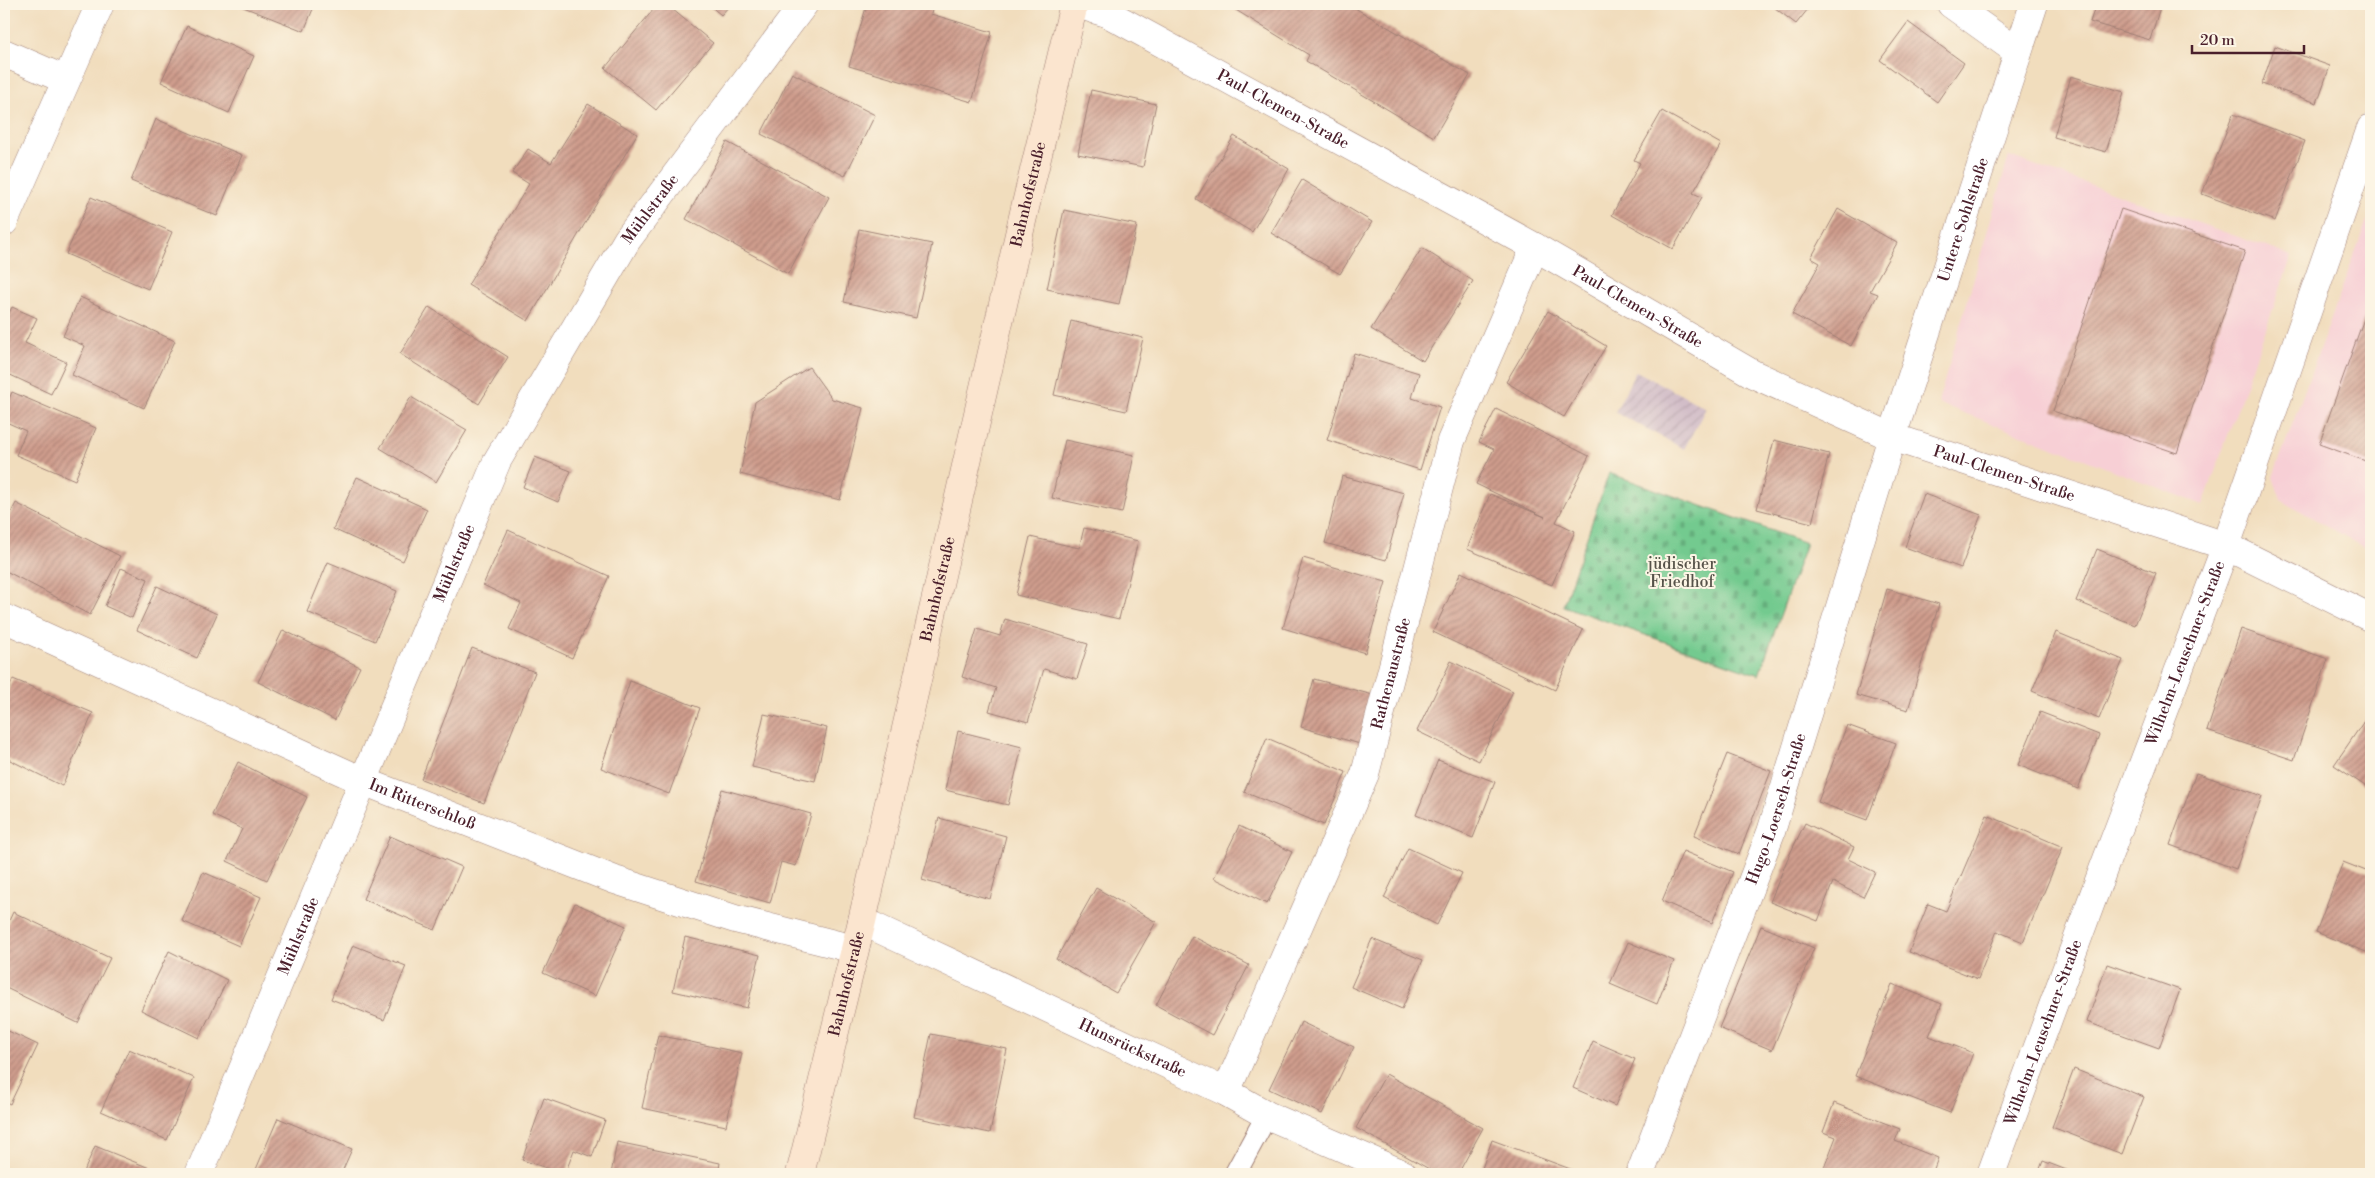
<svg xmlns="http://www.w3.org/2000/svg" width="2375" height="1178" viewBox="0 0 2375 1178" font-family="'Libre Bodoni',serif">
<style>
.built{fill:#f7cfd5}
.industrial{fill:url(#industrial-furrows)}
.cemetery{fill:url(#cemetery-stones);stroke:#5e745d}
.building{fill:url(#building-hatch)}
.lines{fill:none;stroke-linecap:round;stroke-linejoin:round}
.lane-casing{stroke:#9e7e74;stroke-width:23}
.street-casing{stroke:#9e7e74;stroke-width:29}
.secondary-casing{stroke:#9e7e74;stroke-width:29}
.lane{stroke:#fff;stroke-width:21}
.street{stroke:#fff;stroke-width:28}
.secondary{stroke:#fbe5cf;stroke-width:28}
.labels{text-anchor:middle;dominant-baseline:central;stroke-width:4;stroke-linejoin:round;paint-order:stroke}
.street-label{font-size:16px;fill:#4a1f2b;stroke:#fcf5e5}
.park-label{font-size:16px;fill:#565249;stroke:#fcf5e5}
</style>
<defs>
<pattern id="industrial-furrows" width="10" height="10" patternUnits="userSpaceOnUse" patternTransform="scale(1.25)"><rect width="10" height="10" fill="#d2bdc8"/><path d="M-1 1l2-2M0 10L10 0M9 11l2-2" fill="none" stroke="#b6a2ac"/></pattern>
<pattern id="cemetery-stones" width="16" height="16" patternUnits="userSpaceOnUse" patternTransform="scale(1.25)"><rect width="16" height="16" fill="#73ca8f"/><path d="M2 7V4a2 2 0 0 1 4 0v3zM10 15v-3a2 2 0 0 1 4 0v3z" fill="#65ad7c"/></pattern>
<pattern id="building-hatch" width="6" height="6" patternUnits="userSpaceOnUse" patternTransform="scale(1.25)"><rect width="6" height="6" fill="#cf9d8d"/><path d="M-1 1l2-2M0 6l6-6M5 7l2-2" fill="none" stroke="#aa7f73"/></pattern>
</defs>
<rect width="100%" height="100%" fill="#fcf5e5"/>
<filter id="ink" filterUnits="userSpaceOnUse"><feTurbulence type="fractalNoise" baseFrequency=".02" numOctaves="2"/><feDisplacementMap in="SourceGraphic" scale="10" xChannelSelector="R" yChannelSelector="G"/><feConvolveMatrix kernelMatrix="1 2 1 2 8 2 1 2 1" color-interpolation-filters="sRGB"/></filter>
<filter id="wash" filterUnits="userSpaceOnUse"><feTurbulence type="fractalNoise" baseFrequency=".0096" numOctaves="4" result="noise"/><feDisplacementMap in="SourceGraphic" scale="20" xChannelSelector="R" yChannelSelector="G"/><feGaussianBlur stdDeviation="1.12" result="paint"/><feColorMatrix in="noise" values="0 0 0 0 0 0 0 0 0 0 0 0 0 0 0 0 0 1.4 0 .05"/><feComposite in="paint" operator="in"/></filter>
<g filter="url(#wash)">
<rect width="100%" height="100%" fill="#f1ddbd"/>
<path class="built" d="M2009 156 2292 256 2203 505 1938 403Z
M2371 209V551L2281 500 2273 477Z"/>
<path class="industrial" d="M1636 371 1706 408 1684 449 1615 412Z"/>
<path class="cemetery" d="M1609 473 1806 543 1759 675 1563 606Z"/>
<g id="blocks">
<path class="building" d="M236 4H315L304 31Z
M658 4H666L713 43 656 110 605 68Z
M708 4H731L721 15Z
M867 4H934L931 14 992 32 972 102 849 66Z
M1226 4H1348L1470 75 1434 137 1306 61 1309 55Z
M1770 4H1812L1796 24Z
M2096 4H2161L2150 40 2090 22Z
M1908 22 1964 63 1937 102 1880 60Z
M187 26 254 56 229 113 161 82Z
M2275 46 2330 66 2317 103 2262 84Z
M792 73 875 115 845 176 761 134Z
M2071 76 2124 92 2106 152 2054 137Z
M1091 90 1156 104 1143 167 1078 154Z
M588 104 637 134 528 321 468 285 529 184 512 173 528 149 551 163Z
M1662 111 1721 144 1693 193 1702 197 1673 249 1612 215 1640 163 1634 160Z
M2233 114 2305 141 2275 221 2202 194Z
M156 119 242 155 217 216 131 181Z
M1234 136 1289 169 1252 232 1196 199Z
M727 142 829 197 788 274 686 219Z
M1302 180 1372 222 1340 274 1271 233Z
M91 197 172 232 148 289 66 254Z
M1838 209 1897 243 1870 291 1878 294 1851 346 1792 314 1820 263 1811 258Z
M2121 209 2245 251 2177 453 2053 411Z
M1064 210 1137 225 1119 304 1047 289Z
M859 229 932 244 916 318 844 302Z
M1422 248 1473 281 1423 361 1371 329Z
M80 297 175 341 144 408 72 375 85 346 63 336Z
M2371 299V463L2319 444Z
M12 307 37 318 25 343 66 362 51 394 4 372V323Z
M429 307 508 357 479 404 400 354Z
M1548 311 1606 346 1564 417 1506 382Z
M1071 321 1143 338 1126 411 1054 395Z
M1354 353 1419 373 1412 398 1440 407 1420 470 1327 440Z
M809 367 832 399 863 408 840 500 740 474 755 402Z
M12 392 96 428 75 480 16 455 26 431 4 421V411Z
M411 397 467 430 436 482 380 448Z
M1496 409 1589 456 1556 522 1575 531 1552 585 1467 549 1490 494 1545 517 1476 484 1494 449 1479 442Z
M1065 440 1134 455 1122 513 1052 498Z
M1774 440 1829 454 1812 523 1757 509Z
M535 457 571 471 558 502 523 487Z
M1342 476 1404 493 1386 560 1325 543Z
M357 477 427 509 403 561 333 529Z
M1924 494 1981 515 1961 568 1905 547Z
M16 503 120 556 90 615 4 570V527Z
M1084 528 1138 541 1119 619 1016 595 1030 537 1079 548Z
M508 530 609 576 572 658 509 629 521 603 483 585Z
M2097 549 2156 573 2135 625 2076 601Z
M1303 558 1386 582 1365 653 1283 628Z
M328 562 397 591 375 641 307 612Z
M121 568 148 579 132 618 105 606Z
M1461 572 1583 630 1555 690 1433 632Z
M157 586 217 614 197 658 137 630Z
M1887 589 1939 604 1908 710 1856 695Z
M1005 619 1088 644 1077 679 1044 669 1028 722 989 711 996 688 962 677 977 629 1000 636Z
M2241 629 2328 659 2294 760 2207 731Z
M283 630 360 667 335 720 258 682Z
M2056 632 2123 660 2099 719 2032 691Z
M472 648 535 672 484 803 421 779Z
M1451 661 1513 691 1479 761 1417 731Z
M13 679 93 713 62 786 4 757V700Z
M1314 679 1373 695 1360 744 1301 727Z
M630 681 700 708 669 794 601 768Z
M2371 711V790L2334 765Z
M2040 712 2099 735 2078 789 2018 765Z
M764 714 827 728 815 781 752 767Z
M1847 725 1896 743 1867 820 1818 802Z
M958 731 1022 747 1008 805 945 790Z
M1267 738 1346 772 1324 825 1244 792Z
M1727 754 1771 771 1739 854 1694 836Z
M1438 760 1495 782 1473 838 1416 815Z
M238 762 307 797 267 880 227 861 242 829 212 815Z
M2196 773 2262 796 2236 869 2170 845Z
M722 789 811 814 796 866 781 862 770 903 696 881Z
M1987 815 2063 847 2023 942 1997 931 1978 979 1909 952 1928 904 1946 911Z
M939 818 1006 836 990 899 922 880Z
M1805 823 1854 847 1848 859 1875 872 1863 897 1833 882 1818 921 1770 902 1787 860Z
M1239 826 1292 852 1267 904 1214 878Z
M390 836 462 867 435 930 363 899Z
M1408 848 1462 873 1437 925 1384 898Z
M1683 851 1733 872 1712 923 1662 901Z
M2343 862 2371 873V954L2316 932Z
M203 872 261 897 239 946 182 921Z
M1096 888 1156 922 1116 993 1056 959Z
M575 903 626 926 595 996 543 973Z
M13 912 110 958 78 1023 4 987V932Z
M1761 926 1814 948 1772 1050 1719 1028Z
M1192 936 1249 965 1212 1035 1156 1005Z
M685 937 760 955 747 1008 673 991Z
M1372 939 1423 960 1402 1009 1351 987Z
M1628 942 1674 961 1657 1004 1610 984Z
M353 945 406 966 384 1020 331 999Z
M169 951 227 980 199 1038 141 1010Z
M2107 964 2180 990 2159 1048 2087 1022Z
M1892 984 1942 1004 1929 1036 1973 1053 1950 1113 1855 1076Z
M1301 1022 1354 1047 1322 1114 1269 1089Z
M4 1029 38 1045 10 1104 4 1101Z
M931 1034 1007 1049 990 1133 914 1117Z
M658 1035 742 1053 726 1126 642 1108Z
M1593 1041 1635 1059 1615 1106 1573 1088Z
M129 1049 194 1078 167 1140 101 1111Z
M2074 1069 2144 1097 2122 1154 2052 1127Z
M1386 1074 1483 1128 1458 1174H1438L1356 1128Z
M544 1098 605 1120 592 1157 574 1150 565 1174 522 1160Z
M1834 1103 1900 1129 1895 1141 1938 1158 1932 1174 1822 1173 1836 1137 1823 1132Z
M278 1118 352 1149 341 1174H254Z
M1492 1140 1584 1174H1480Z
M617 1142 720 1163 718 1174H611Z
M95 1146 152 1169 150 1174H83Z
M2043 1161 2077 1174H2038Z"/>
</g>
</g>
<g filter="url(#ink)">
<use href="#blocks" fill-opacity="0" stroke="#9e7e74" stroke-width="1"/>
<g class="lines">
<defs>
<path id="lane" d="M1235 1174 1267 1115"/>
<g id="street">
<path id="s1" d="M1077 4 1107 13 1535 247 1753 374 1892 437 2226 546 2371 618"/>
<path d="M1951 4 2018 52"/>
<path d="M4 53 66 80"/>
<path d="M4 222 100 4"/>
<path id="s2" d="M4 618 363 781 615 880 735 919 854 949"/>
<path id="s3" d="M862 921 1226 1092 1267 1115 1403 1174"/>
<path id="s4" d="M1226 1092 1365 774 1451 441 1535 247"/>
<path id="s5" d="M199 1174 497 461 627 240 804 4"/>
<path id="s6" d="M1640 1174 1771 832 1892 437 2034 4"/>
<path id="s7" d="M1991 1174 2104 867 2226 546 2371 128"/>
</g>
<g id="secondary">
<path id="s8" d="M800 1174 862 921 1025 208 1074 4"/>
</g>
</defs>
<use href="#lane" class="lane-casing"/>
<use href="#street" class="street-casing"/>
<use href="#secondary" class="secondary-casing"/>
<use href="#lane" class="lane"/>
<use href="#street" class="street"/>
<use href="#secondary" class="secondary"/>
</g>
</g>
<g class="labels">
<g class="street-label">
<text stroke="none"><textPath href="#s1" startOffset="232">Paul-Clemen-Straße</textPath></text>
<text stroke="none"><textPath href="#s8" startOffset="1006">Bahnhofstraße</textPath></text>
<text stroke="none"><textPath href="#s5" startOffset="1068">Mühlstraße</textPath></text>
<text stroke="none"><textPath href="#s6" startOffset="1008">Untere Sohlstraße</textPath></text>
<text stroke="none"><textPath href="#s1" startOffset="638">Paul-Clemen-Straße</textPath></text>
<text stroke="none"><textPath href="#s1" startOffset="1042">Paul-Clemen-Straße</textPath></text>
<text stroke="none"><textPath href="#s5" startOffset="662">Mühlstraße</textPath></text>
<text stroke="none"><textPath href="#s8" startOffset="601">Bahnhofstraße</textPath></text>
<text stroke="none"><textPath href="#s7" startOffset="556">Wilhelm-Leuschner-Straße</textPath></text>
<text stroke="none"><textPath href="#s4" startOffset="451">Rathenaustraße</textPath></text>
<text stroke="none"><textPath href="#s2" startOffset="458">Im Ritterschloß</textPath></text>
<text stroke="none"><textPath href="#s6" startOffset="390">Hugo-Loersch-Straße</textPath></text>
<text stroke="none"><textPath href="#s5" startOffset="258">Mühlstraße</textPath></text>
<text stroke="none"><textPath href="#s8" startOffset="196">Bahnhofstraße</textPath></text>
<text stroke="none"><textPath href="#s7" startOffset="151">Wilhelm-Leuschner-Straße</textPath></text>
<text stroke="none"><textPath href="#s3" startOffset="299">Hunsrückstraße</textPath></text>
</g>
<g class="park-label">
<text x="1682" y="564">jüdischer<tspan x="1682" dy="18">Friedhof</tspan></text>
</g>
</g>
<rect width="2375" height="1178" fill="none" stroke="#fcf5e5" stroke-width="20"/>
<path d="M2192 45v8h112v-8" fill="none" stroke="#4a1f2b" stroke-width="2.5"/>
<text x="2200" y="45" font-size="15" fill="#4a1f2b" stroke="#fcf5e5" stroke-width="4" paint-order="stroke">20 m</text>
</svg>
